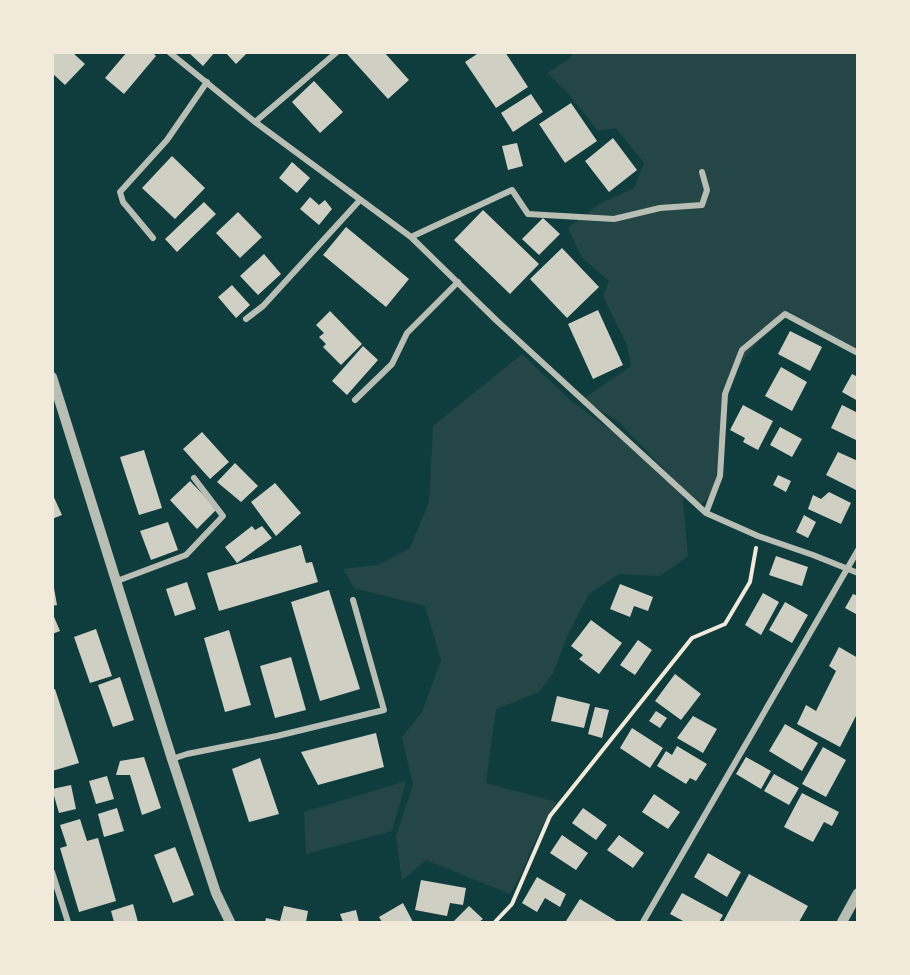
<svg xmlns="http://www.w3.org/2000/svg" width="910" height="975" viewBox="0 0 910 975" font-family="'Source Serif 4',serif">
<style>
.green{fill:#244646}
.building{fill:#cfcfc3}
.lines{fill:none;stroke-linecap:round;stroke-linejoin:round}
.path{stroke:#f1e9da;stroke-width:4}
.minor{stroke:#b8beb3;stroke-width:6}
.tertiary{stroke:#b8beb3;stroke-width:10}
</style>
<rect width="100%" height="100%" fill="#0f3d3e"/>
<path class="green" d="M573 53H857V351L806 322 787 310 785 314 767 329 732 376 713 494 699 506 619 422 583 399 631 366 627 345 603 296 609 281 582 258 568 228 599 204 634 188 644 163 616 128 598 131 569 94 547 73 569 59Z
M522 354 570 400 640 452 682 491 688 556 660 576 619 574 589 594 569 632 553 673 539 692 496 709 486 783 557 802 541 828 521 874 510 894 426 860 402 881 396 836 413 785 402 737 422 712 441 660 425 606 354 588 343 569 378 565 410 548 429 502 433 426Z
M406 781 392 831 306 854 304 812Z"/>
<path class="building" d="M54 52H72L85 64 65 85 52 73V54Z
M127 52H152L156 56 124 94 105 78Z
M188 52H215L203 66Z
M225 52H248L236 64Z
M349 52H384L409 80 388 99 347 54Z
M480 52H505L528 87 496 108 465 62Z
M314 81 343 112 320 133 292 102Z
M531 94 543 112 513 132 501 113Z
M571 103 597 141 565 163 539 124Z
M613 138 637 170 609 192 585 161Z
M517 143 523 166 508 170 502 146Z
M172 156 205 188 175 219 142 188Z
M292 162 310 178 297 193 279 178Z
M310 197 319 205 325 200 332 209 319 225 300 209Z
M204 202 216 214 177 252 165 239Z
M483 210 539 264 510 294 454 240Z
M238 212 262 237 240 258 216 233Z
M543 218 560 234 539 255 522 239Z
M346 227 409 279 386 307 323 255Z
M562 248 599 287 567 318 530 279Z
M264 254 281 274 258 295 240 276Z
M232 285 250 305 236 318 218 297Z
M598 310 623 365 593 379 568 324Z
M330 311 362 344 341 365 323 347 326 344 319 337 324 333 316 325Z
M790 331 822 347 810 371 778 354Z
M363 346 378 360 347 395 332 381Z
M781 367 807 382 792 411 765 396Z
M852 374 858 377V401L842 392Z
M743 405 773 421 758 450 743 442 745 438 730 430Z
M842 405 858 413V441L831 428Z
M780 427 802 439 792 457 770 445Z
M202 432 229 462 210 479 183 449Z
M144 450 162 508 139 515 120 457Z
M838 452 858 461V491L826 475Z
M235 463 258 486 241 502 217 482Z
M778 475 791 481 786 492 773 485Z
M190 481 217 509 197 529 170 500Z
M275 483 301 513 276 536 251 502Z
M829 492 851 503 841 524 808 509 813 495 821 499Z
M52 493 62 515 52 519Z
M804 515 816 522 808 538 796 532Z
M168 522 178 550 151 560 140 531Z
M252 526 255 530 262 526 272 538 237 563 225 547Z
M301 545 306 563 312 562 318 582 219 611 207 573Z
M776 556 808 567 802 586 769 575Z
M187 582 196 609 175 616 166 589Z
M620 584 653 597 648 611 634 606 630 617 610 609Z
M52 588H54L57 605 52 606Z
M329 590 360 689 320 701 291 602Z
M763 593 779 602 761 635 745 625Z
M853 594 858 596V611L856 614 845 608Z
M785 602 808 615 792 643 769 630Z
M52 612 60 631 52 634Z
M591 620 622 643 599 674 579 659 583 655 571 646Z
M96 629 112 676 90 683 74 637Z
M229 630 251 705 225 712 204 638Z
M638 640 652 650 635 675 620 665Z
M839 647 858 658V712L840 747 797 724 806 705 816 711 836 671 829 666Z
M291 657 306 710 275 718 260 666Z
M675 674 701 694 681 720 655 701Z
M120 677 134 720 113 727 98 685Z
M55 689 79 763 52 771V690Z
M557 696 590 704 584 728 551 721Z
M595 707 609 710 602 738 588 734Z
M656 711 667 718 660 728 649 721Z
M693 716 717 729 703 753 677 738Z
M785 724 818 743 802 771 769 751Z
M632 728 663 748 650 768 620 748Z
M376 733 384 767 318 785 301 752Z
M677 746 707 764 696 781 690 778 686 784 657 766 666 751 672 755Z
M823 747 846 760 826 797 802 784Z
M144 757 161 808 142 815 130 775H116L120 761Z
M746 757 771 771 761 789 736 774Z
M260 758 279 814 249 822 232 769Z
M774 774 799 788 789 805 764 791Z
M107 776 114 799 96 804 89 781Z
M71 785 76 809 59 813 52 789Z
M802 793 839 812 832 826 824 822 813 842 784 827Z
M654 794 680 812 668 829 642 812Z
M117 808 124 831 104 837 98 814Z
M583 808 607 825 596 840 572 823Z
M80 819 87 841 98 838 116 901 79 912 60 848 67 846 60 825Z
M562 835 588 853 576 870 550 853Z
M619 835 644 853 633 868 607 850Z
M175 847 194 895 173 903 154 855Z
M708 853 741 872 727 897 694 877Z
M749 874 808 906 799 922H723Z
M537 877 566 894 560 907 545 898 537 912 522 903Z
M421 880 466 888 463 905 450 903 447 916 415 910Z
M682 893 723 915 719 922H685L670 914Z
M580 899 618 922H569L566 921Z
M403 903 413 922H382L379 917Z
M133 904 138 922H114L111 911Z
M284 906 308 911 306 922H265L266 918 280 921Z
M469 906 483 919 479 922H453Z
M356 910 359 922H343L340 914Z"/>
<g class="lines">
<path class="path" d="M495 922 512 904 550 816 692 638 725 624 750 582 756 548"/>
<path class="minor" d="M169 52 255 122 411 237 497 321 706 513 758 536 813 555 858 573
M255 122 337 52
M411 237 512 190 528 214 614 219 660 208 702 205 707 190 702 172
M153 238 123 202 120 192 167 140 207 82
M246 319 263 306 360 200
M355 400 392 364 407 333 458 282
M706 513 720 476 725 394 742 350 785 314 858 353
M117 581 186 555 223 516 194 478
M172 759 187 754 277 736 384 710 353 600
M52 872 68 922
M643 922 858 550"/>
<path class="tertiary" d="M52 377 172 759 216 893 230 922
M842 922 858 893"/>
</g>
<rect width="910" height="975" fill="none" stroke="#f1e9da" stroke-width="108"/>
</svg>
